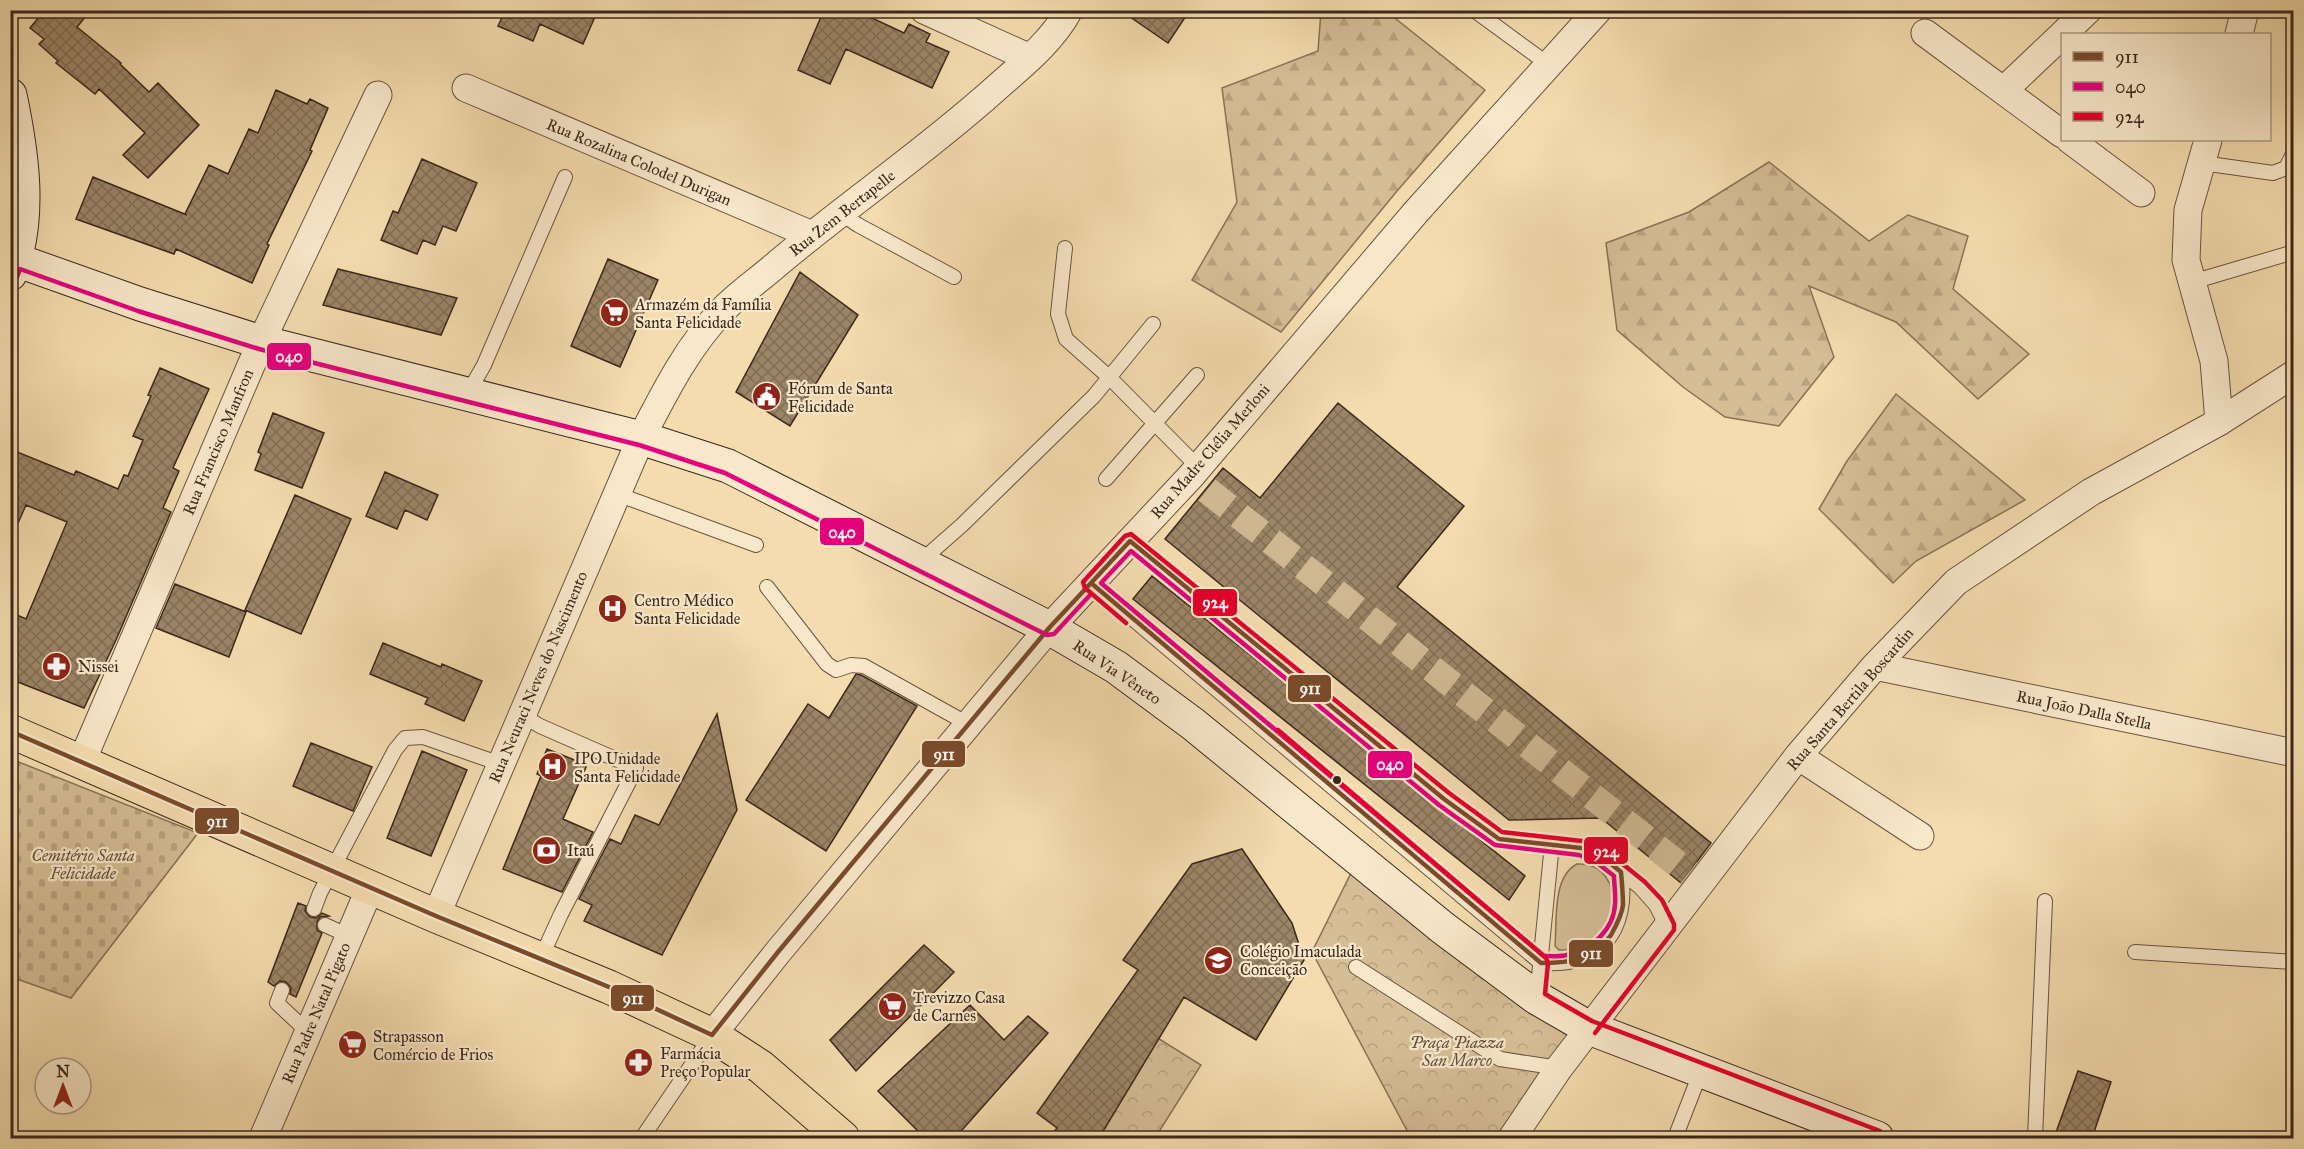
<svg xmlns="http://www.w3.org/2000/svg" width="2304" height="1149" viewBox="0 0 2304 1149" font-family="'IM FELL Great Primer',serif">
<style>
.green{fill:#d5bd95;stroke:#887258;stroke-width:1.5}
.forest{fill:url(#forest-firs);stroke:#887258;stroke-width:1.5}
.cemetery{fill:url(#cemetery-stones);stroke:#887258;stroke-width:1.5}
.park{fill:url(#park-crowns);stroke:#887258;stroke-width:1.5}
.building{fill:url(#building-cross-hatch);stroke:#3b271b;stroke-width:1.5}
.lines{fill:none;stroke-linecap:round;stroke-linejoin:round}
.street-tunnel{stroke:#cfb891;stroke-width:27;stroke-dasharray:27 14;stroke-linecap:butt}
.lane-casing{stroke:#695440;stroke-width:16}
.street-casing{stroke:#695440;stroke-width:29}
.secondary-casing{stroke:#3b271b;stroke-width:35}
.primary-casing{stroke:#3b271b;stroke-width:35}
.lane{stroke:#f8e8ca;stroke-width:14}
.street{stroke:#f8e8ca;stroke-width:27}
.secondary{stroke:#f8e8ca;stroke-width:33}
.primary{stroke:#f4dcae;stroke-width:33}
.bus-1-casing{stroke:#f8e8ca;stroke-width:9}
.bus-2-casing{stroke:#f8e8ca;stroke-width:9}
.bus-3-casing{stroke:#f8e8ca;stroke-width:9}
.bus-1{stroke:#7a4b2a;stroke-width:4.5}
.bus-2{stroke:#e5007d;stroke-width:4.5}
.bus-3{stroke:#e4002b;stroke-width:4.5}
.bus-dot{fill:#3b271b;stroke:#f8e8ca;stroke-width:2}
.labels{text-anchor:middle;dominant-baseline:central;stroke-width:4.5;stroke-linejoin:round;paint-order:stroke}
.street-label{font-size:16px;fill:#3b271b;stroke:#f8e8ca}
.poi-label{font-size:16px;fill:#3b271b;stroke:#f8e8ca;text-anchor:start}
.park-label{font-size:16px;font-style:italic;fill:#624c3a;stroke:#f8e8ca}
.line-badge{stroke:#f8e8ca;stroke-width:2}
.badge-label{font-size:16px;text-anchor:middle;font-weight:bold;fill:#fff}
</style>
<defs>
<pattern id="forest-firs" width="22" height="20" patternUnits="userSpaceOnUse" patternTransform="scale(1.5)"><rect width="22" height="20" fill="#d5bd95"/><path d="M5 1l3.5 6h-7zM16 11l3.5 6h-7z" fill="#b8a280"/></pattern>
<pattern id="cemetery-stones" width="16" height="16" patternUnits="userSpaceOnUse" patternTransform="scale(1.5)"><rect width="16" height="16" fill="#d5bd95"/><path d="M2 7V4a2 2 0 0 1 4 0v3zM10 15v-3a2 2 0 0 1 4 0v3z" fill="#b8a280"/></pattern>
<pattern id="park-crowns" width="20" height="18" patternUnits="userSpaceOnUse" patternTransform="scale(1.5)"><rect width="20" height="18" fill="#d5bd95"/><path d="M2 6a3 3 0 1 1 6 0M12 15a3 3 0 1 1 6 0" fill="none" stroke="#b8a280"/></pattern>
<pattern id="building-cross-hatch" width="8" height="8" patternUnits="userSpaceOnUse" patternTransform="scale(1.5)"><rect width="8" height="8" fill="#9b8567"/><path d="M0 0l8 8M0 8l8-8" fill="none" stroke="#806d54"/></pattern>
</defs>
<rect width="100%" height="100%" fill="#f4dcae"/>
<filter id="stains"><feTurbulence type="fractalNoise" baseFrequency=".00333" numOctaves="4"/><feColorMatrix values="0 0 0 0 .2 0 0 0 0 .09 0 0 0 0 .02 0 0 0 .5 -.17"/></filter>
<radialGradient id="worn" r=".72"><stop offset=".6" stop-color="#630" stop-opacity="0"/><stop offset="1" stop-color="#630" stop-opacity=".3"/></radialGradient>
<path class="green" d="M1577 864C1630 862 1624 951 1559 950L1555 946C1557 921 1552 877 1577 864Z"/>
<path class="forest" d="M1321 11H1386L1485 90 1397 191 1281 332 1192 280 1237 202 1222 88 1318 51Z
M1769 162 1869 241 1908 215 1968 236 1953 289 2029 354 1978 399 1896 322 1809 286 1834 357 1779 426 1725 417 1683 387 1617 330 1606 243 1689 212Z
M1896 394 2025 500 1916 561 1893 583 1819 509 1847 461Z"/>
<path class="cemetery" d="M11 759 198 833 71 998 11 977Z"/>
<path class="park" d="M1353 869 1571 1033 1495 1138H1411L1312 952Z
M1140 1027 1201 1065 1155 1138H1112L1082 1120Z"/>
<path class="building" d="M45 10H91L77 27 121 63 120 64 149 92 158 83 199 125 148 178 123 155 145 133 99 89 95 94 56 63 58 61 39 44 44 39 30 28Z
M598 10 583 44 540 24 533 41 498 26 505 11Z
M824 10H855L904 33 909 24 930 34 926 42 949 52 932 88 846 49 830 84 798 70Z
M1120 10H1190L1168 43Z
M276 90 307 104 310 99 328 108 310 150 312 151 267 244 269 245 252 283 176 249 174 254 76 219 93 177 187 215 185 214 209 165 228 174 249 129 258 133Z
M422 159 477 183 456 231 443 226 435 245 423 240 417 254 381 240 393 211 398 213Z
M608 259 658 280 620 367 571 346Z
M338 269 395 283 457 298 441 335 323 305Z
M800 272 858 315 790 426 736 392Z
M160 368 209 389 173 468 179 471 163 508 171 512 116 640 84 708 10 679V612L26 619 67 522 26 505 10 541V449L74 475 76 471 118 489 124 475 128 476 143 440 133 436 151 396 148 395Z
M1338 403 1464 506 1397 587 1711 843 1681 883 1601 818 1509 820 1165 539 1223 468 1260 498Z
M273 413 324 433 302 488 255 470 261 454 258 452Z
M385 472 438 495 427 520 405 510 397 529 366 516Z
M295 495 351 519 301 634 245 610Z
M1152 576 1525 876 1509 900 1133 599Z
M175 584 246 612 229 657 156 628Z
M383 643 441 667 442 664 482 681 464 721 425 704 428 698 370 674Z
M856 674 861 675 917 706 826 851 746 800 808 704 829 718Z
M717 714 737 810 662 955 584 921 592 905 579 899 610 839 621 844 635 815 659 825Z
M311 743 372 767 353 811 293 786Z
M547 749 587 765 563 819 593 832 562 892 503 869 541 776 537 774Z
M422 751 467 770 431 856 387 838Z
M1242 849 1292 923 1304 960 1256 1040 1184 997 1099 1138H1049L1057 1128 1037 1113 1138 970 1123 960 1192 864Z
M298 903 306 906 305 911 310 917 316 918 322 913 329 916 320 917 317 922V930L322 933 296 997 290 994 291 988 286 982 280 981 274 986 268 982Z
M924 945 954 972 856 1071 830 1040Z
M970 1005 1004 1040 1028 1016 1048 1033 955 1138H925L878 1091Z
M2078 1071 2111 1082 2092 1138H2054Z"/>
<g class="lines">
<path class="street-tunnel" d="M1207 490 1694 877"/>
<defs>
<path id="lane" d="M1474 10 1549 65
M2202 163 2273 173 2286 168 2294 152
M840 213 858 225 954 277
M1065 248 1058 314 1066 339 1110 378 1198 467
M2192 282 2294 252
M468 393 484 365 565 177
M1106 479 1197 375
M617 494 756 545
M1130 541 1444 799 1499 839 1581 848 1600 855 1640 887 1656 905 1667 927
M920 562 962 525 1094 396 1153 324
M1090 583 1541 963C1550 963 1560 964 1569 962 1615 952 1627 914 1621 872
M767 587 827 664 836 670 851 665 864 666 968 724
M522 715 540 726 636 768 561 914 540 960
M314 909 320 893 395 750 405 738 423 737 501 764
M325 925 349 936
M2135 952 2294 962
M1356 967 1500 1059 1559 1068
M282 990 277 1003 308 1032
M1537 996 1552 844
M642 1138 712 1035
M1675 1138 1701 1071
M2035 1138 2045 901"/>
<path id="street" d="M924 10 1030 58
M1925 33 2062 134
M2063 34 2088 10
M2239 34 2245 10
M466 88 812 235
M2004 90 2062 35
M2070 140 2141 193
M2208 140 2188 210 2186 260 2214 361 2219 422
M1875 666 2294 753
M1798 756 1920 836
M82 761 261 342 378 95
M436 916 641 438C664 394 687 347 722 311 738 294 759 280 777 264 848 204 925 152 994 90 1021 66 1052 42 1069 10
M712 1035 778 952 1049 628 1191 476 1416 212 1598 10
M263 1138 370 888
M1512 1138 1559 1068 1798 756 1875 666 1956 582 2091 492 2219 422 2294 374"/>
<path id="secondary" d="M10 95C22 152 32 218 10 274
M16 260 140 304 261 342 641 438 728 466 1049 628 1116 667 1193 724 1443 928 1537 998 1589 1028 1877 1138"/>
<path id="primary" d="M10 731 436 916 609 987 712 1035 761 1067 843 1138"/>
</defs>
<use href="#lane" class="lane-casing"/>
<use href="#street" class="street-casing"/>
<use href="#secondary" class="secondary-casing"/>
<use href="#primary" class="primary-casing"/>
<use href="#lane" class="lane"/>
<use href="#street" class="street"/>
<use href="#secondary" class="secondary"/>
<use href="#primary" class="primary"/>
<defs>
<path id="bus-1" d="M1130 541 1444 799 1499 839 1581 848 1600 855 1621 872C1622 883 1623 894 1623 905 1622 915 1616 926 1611 935 1593 960 1570 963 1541 963L1091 583Z
M10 731 436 916 609 987 712 1035 778 952 1049 628 1091 583"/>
<path id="bus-2" d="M17 277 20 269 138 311 259 349 639 445 725 473 1047 635 1054 634 1091 594
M1131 551 1439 805 1495 845 1579 855 1596 862 1614 876C1614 885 1616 895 1615 904 1614 929 1591 951 1567 955 1560 957 1551 956 1544 956L1101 583Z"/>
<path id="bus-3" d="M1126 623 1085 588 1083 582 1125 536 1131 534 1449 793 1502 832 1582 841 1604 849 1645 882 1662 900 1674 924V930L1595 1033
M1278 730 1546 958 1548 963 1545 994 1592 1021 1880 1131"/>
</defs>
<use href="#bus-1" class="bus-1-casing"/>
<use href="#bus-2" class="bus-2-casing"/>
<use href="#bus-3" class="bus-3-casing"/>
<use href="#bus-1" class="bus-1"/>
<use href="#bus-2" class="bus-2"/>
<use href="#bus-3" class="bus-3"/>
</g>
<defs>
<symbol id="supermarket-disc" viewBox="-11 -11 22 22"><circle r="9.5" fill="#8f2418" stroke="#f8e8ca"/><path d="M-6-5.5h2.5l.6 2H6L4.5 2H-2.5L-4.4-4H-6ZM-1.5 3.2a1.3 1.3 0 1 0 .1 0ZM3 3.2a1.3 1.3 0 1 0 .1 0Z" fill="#fff"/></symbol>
<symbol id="civic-disc" viewBox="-11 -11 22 22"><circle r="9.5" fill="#8f2418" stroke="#f8e8ca"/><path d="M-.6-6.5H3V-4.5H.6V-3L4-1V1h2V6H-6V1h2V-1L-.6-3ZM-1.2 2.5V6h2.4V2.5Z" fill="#fff"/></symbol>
<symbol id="hospital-disc" viewBox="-11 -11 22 22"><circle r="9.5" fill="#8f2418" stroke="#f8e8ca"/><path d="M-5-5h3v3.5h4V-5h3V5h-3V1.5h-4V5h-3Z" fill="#fff"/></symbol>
<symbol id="pharmacy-disc" viewBox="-11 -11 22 22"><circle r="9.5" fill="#8f2418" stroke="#f8e8ca"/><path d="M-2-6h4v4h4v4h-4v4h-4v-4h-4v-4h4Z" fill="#fff"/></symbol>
<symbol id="bank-disc" viewBox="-11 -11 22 22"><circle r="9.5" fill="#8f2418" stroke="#f8e8ca"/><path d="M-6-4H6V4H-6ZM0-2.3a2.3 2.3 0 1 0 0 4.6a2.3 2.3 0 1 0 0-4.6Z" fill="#fff"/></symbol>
<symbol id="school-disc" viewBox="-11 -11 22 22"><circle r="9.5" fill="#8f2418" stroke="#f8e8ca"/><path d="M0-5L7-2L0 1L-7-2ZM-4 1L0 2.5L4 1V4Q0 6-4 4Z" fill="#fff"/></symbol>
</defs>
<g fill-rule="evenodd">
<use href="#supermarket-disc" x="598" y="296" width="33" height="33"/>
<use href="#civic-disc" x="750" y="380" width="33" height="33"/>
<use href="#hospital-disc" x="596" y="592" width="33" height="33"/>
<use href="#pharmacy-disc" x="40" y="650" width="33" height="33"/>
<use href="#hospital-disc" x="536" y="750" width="33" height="33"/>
<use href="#bank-disc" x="530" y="834" width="33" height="33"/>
<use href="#school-disc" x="1202" y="944" width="33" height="33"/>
<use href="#supermarket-disc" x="876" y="990" width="33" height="33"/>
<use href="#supermarket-disc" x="336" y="1028" width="33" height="33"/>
<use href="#pharmacy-disc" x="622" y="1046" width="33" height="33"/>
</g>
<circle class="bus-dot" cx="1337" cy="780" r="5"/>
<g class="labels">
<g class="street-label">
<text transform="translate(639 162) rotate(23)">Rua Rozalina Colodel Durigan</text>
<text transform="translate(842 213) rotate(-38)">Rua Zem Bertapelle</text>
<text transform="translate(218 442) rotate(-67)">Rua Francisco Manfron</text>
<text transform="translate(1210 451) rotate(-49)">Rua Madre Clélia Merloni</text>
<text transform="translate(1117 672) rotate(34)">Rua Via Vêneto</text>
<text transform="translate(538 677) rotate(-67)">Rua Neuraci Neves do Nascimento</text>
<text transform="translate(1850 699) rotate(-49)">Rua Santa Bertila Boscardin</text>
<text transform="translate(2084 710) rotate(12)">Rua João Dalla Stella</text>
<text transform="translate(316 1013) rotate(-67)">Rua Padre Natal Pigato</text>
</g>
<g class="poi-label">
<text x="635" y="304">Armazém da Família<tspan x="635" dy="18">Santa Felicidade</tspan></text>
<text x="788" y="388">Fórum de Santa<tspan x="788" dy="18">Felicidade</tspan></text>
<text x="634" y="600">Centro Médico<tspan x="634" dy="18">Santa Felicidade</tspan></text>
<text x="78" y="666">Nissei</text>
<text x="574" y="758">IPO Unidade<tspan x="574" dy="18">Santa Felicidade</tspan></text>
<text x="567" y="850">Itaú</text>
<text x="1240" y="951">Colégio Imaculada<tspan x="1240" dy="18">Conceição</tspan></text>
<text x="913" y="997">Trevizzo Casa<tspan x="913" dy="18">de Carnes</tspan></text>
<text x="373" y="1036">Strapasson<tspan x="373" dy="18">Comércio de Frios</tspan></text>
<text x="660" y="1053">Farmácia<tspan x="660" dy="18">Preço Popular</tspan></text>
</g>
<g class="park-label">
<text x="83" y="855">Cemitério Santa<tspan x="83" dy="18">Felicidade</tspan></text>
<text x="1457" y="1042">Praça Piazza<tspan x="1457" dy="18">San Marco</tspan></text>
</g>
</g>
<g class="line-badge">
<rect x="266" y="342" width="46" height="29" rx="6" fill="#e5007d"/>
<rect x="819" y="517" width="46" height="29" rx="6" fill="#e5007d"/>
<rect x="1192" y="588" width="46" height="29" rx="6" fill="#e4002b"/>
<rect x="1287" y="674" width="45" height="29" rx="6" fill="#7a4b2a"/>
<rect x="921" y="740" width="45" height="28" rx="6" fill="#7a4b2a"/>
<rect x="1367" y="750" width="46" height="29" rx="6" fill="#e5007d"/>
<rect x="194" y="807" width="46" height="28" rx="6" fill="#7a4b2a"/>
<rect x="1583" y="836" width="46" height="29" rx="6" fill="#e4002b"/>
<rect x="1568" y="939" width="46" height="29" rx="6" fill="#7a4b2a"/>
<rect x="610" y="984" width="45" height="28" rx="6" fill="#7a4b2a"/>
</g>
<g class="badge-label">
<text x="289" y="362">040</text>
<text x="842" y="538">040</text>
<text x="1215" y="608">924</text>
<text x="1310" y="694">911</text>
<text x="944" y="760">911</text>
<text x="1390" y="770">040</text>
<text x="217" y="827">911</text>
<text x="1606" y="857">924</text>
<text x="1591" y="959">911</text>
<text x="633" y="1004">911</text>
</g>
<rect width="2304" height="1149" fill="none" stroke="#f4dcae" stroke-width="36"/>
<rect x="12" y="12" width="2280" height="1125" fill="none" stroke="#3b271b" stroke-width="3"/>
<rect x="18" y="18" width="2268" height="1113" fill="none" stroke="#3b271b" stroke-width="1.5"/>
<rect x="2061" y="33" width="210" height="108" fill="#f8e8ca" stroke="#ac9b84" stroke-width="1.5"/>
<rect x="2073" y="52" width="30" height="9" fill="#7a4b2a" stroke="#ac9b84" stroke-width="1.5"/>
<text x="2115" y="63" font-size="18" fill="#3b271b">911</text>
<rect x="2073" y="82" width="30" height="9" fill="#e5007d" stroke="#ac9b84" stroke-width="1.5"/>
<text x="2115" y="93" font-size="18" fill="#3b271b">040</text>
<rect x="2073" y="112" width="30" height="9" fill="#e4002b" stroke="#ac9b84" stroke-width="1.5"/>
<text x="2115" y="123" font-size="18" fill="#3b271b">924</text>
<g transform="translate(63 1086)"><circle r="28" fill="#f8e8ca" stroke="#ac9b84" stroke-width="1.5"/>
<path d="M0-4.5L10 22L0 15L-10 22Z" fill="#8f2418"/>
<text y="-9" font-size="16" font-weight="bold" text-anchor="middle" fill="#3b271b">N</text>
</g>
<rect width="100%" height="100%" filter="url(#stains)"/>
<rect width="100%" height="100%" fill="url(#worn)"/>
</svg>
